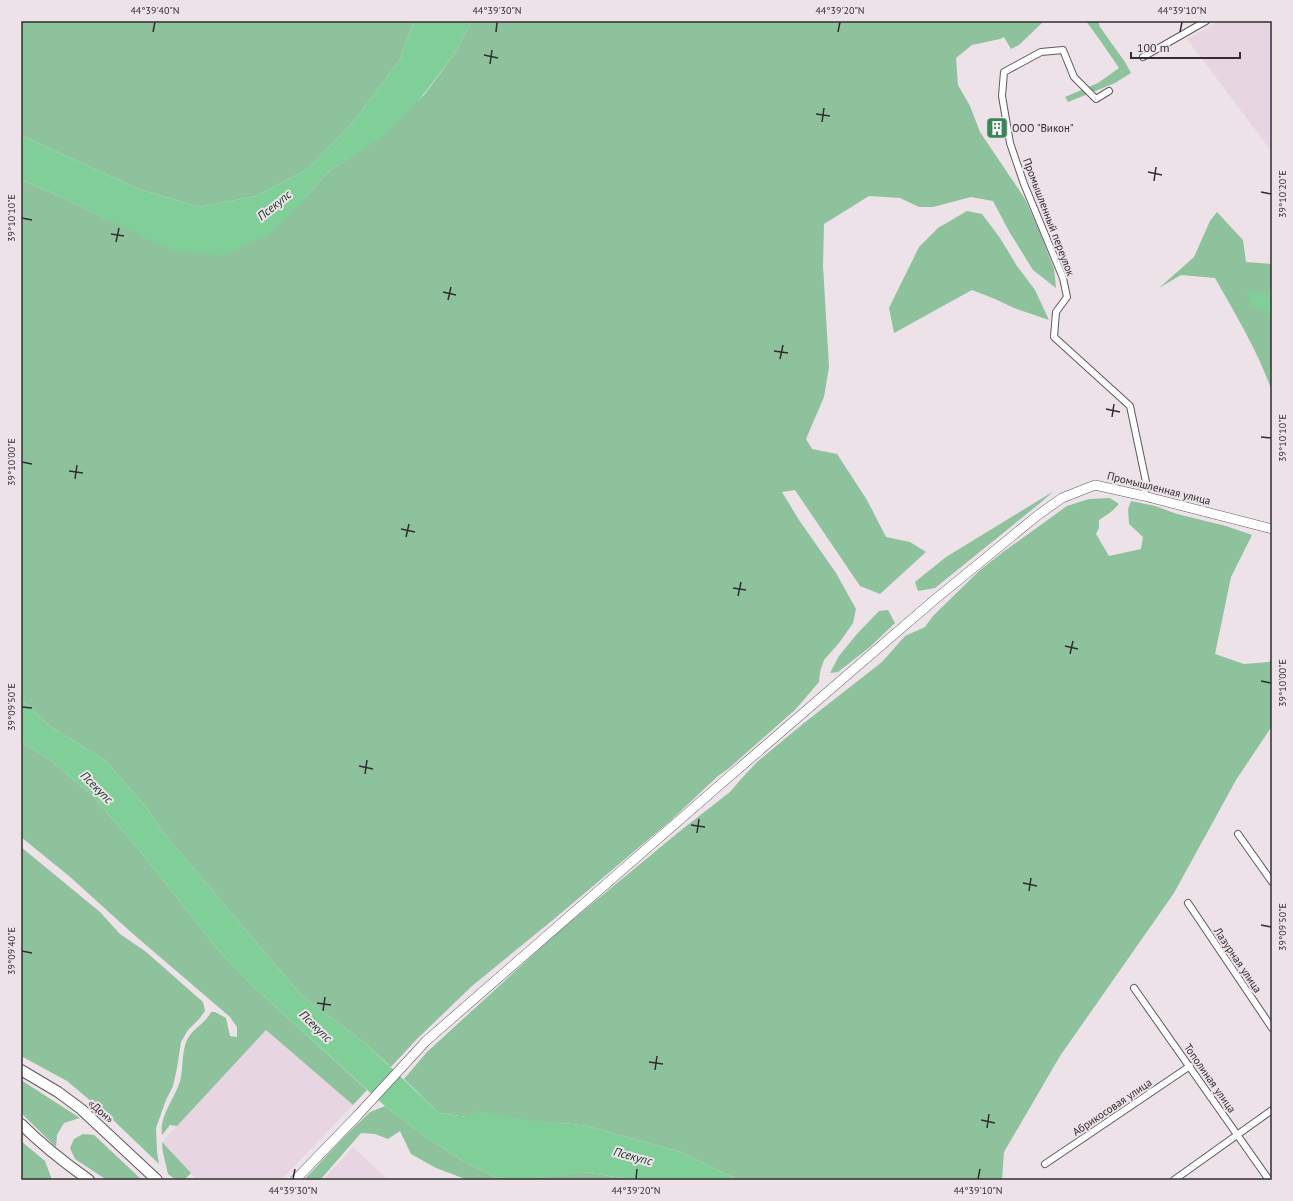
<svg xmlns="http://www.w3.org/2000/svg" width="1293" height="1201" font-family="'PT Sans',sans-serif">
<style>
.built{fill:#e7d6e1}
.green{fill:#8dc29d}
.water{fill:#80cf99}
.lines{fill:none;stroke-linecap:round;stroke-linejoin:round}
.minor-casing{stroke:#61585e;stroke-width:8}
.secondary-casing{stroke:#61585e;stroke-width:10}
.trunk-casing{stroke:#61585e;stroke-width:12}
.minor{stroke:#fff;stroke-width:6}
.secondary{stroke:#fff;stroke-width:9}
.trunk{stroke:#fff;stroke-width:10}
.ticks{fill:none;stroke:#312d30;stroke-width:1.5}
.labels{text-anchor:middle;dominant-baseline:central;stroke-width:4;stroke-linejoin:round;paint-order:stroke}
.poi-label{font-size:11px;fill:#312d30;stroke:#ece2e8;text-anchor:start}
.street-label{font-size:11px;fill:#312d30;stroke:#ece2e8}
.water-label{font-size:12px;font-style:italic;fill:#0f321c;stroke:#ece2e8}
.neatline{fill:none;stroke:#312d30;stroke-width:1.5}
.ticks-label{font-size:10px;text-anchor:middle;fill:#312d30}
</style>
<rect width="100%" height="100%" fill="#ece2e8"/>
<path class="built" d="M 1219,21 L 1272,21 L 1272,152 L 1187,39 Z
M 266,1030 L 353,1105 L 281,1180 L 197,1180 L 162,1142 Z
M 353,1147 L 388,1180 L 323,1180 Z"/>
<path class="green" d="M 21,21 L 414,21 L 399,61 L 354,121 L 308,169 L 256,196 L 199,207 L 136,188 L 21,135 Z
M 472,21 L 1044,21 L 1019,45 L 1011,49 L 1004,37 L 1000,39 L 972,45 L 956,58 L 958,85 L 970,106 L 980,132 L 1025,199 L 1038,228 L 1054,269 L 1056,288 L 1033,270 L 1010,233 L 993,201 L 971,197 L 933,207 L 919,207 L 900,198 L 869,196 L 824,224 L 823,266 L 829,367 L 824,397 L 806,439 L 812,449 L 837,454 L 867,500 L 886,537 L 910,542 L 926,552 L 880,594 L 860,586 L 795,490 L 782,492 L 799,520 L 836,573 L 856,609 L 853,623 L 839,643 L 824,660 L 820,672 L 819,682 L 795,710 L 728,769 L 718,776 L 669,822 L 554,919 L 472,986 L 416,1040 L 391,1067 L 365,1043 L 302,996 L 166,836 L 146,807 L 105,760 L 48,725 L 21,699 L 21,180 L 57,195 L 109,220 L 305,198 L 328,172 L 349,158 L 424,95 L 453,56 Z
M 1086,21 L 1098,21 L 1100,27 L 1125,62 L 1131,73 L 1115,83 L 1068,102 L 1065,97 L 1098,83 L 1119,68 L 1102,43 Z
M 967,211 L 982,214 L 1000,238 L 1017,266 L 1035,290 L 1049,320 L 1014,308 L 995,299 L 972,290 L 894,333 L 889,308 L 919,247 L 938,228 Z
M 1217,212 L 1243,240 L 1246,262 L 1272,264 L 1272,391 C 1258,352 1236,315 1215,278 L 1181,275 L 1159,288 L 1194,257 L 1210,221 Z
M 1054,491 L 1039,504 L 935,588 L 918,591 L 915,582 L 946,557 Z
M 1110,498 L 1119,504 L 1111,512 L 1099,520 L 1099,528 L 1096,534 L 1109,556 L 1141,549 L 1143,537 L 1129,524 L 1128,509 L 1131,501 L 1155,506 L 1177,514 L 1226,526 L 1252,535 L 1231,577 L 1215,654 L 1244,664 L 1269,662 L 1272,657 L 1272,726 L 1236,780 L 1174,893 L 1060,1056 L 1004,1152 L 1002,1180 L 738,1180 L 681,1152 L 587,1126 L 572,1124 L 467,1117 L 439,1113 L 404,1079 L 427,1052 L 559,931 L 680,831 L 730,792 L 742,778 L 758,761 L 804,723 L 882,662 L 905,636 L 925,627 L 933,616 L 979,571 L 1003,552 L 1067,506 L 1089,499 Z
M 888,610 L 895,623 L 870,647 L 838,672 L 830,673 L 839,656 L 856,635 L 879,611 Z
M 21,742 L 49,759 L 92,795 L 140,851 L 220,952 L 253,986 L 367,1090 L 353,1105 L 266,1030 L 177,1126 L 170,1125 L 162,1135 C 159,1114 177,1097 181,1077 C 183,1065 182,1051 187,1040 C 192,1029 205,1024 211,1012 L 215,1012 L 226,1018 L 230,1036 L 237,1037 L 237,1027 L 230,1017 L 132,933 L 69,876 L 21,837 Z
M 21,847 L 100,912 L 120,934 L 145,951 L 203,1002 L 205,1011 L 200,1018 L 188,1030 L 181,1042 L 177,1068 L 173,1086 L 166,1100 L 156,1128 L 157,1152 L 159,1164 L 111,1118 L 67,1081 L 21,1056 Z
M 21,1080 L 80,1118 L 64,1123 L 57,1135 L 56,1147 L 21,1113 Z
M 385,1106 L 423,1135 L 466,1163 L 502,1180 L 468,1180 L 436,1168 L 411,1154 L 400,1131 L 388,1139 L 375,1134 L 361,1133 L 320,1180 L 304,1180 L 345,1136 L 370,1112 Z
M 83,1134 L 94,1135 L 142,1180 L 107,1180 L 75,1159 L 70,1148 L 74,1139 Z
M 21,1141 L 45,1161 L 52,1180 L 21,1180 Z
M 162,1142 L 191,1173 L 184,1180 L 176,1180 L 168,1174 C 166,1163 162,1153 162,1142 Z
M 583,1172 L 635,1180 L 521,1180 Z"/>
<path class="water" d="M 414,21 L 472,21 L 453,56 L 423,95 L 386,134 L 328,172 L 305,198 L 270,234 L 221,256 L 168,249 L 57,195 L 21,180 L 21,135 L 136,188 L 199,207 L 256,196 L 308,169 L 354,121 L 399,61 Z
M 1247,292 L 1272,294 L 1272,314 L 1251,305 Z
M 21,699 L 48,725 L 105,760 L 146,807 L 166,836 L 302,996 L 365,1043 L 439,1113 L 467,1117 L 477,1111 L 534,1121 L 572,1124 L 587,1126 L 681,1152 L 738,1180 L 635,1180 L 583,1172 L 535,1179 L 502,1180 L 466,1163 L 423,1135 L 385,1106 L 253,986 L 220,952 L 140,851 L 92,795 L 49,759 L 21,742 Z"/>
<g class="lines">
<g class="minor-casing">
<path id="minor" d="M 1143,57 L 1206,21
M 1109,91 L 1096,99 L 1074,77 L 1063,50 L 1041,52 L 1004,72 L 1002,96 L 1010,143 L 1024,184 L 1063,278 L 1067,297 L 1056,312 L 1054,337 L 1130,406 L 1146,482 L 1144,496
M 1238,834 L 1272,882
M 1188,903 L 1272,1028
M 1134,988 L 1269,1180
M 1045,1164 L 1190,1066
M 1174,1180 L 1272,1110"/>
</g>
<g class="secondary-casing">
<path id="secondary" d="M 295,1180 L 357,1116 L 426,1041 L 730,776 L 933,601 L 1038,515 L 1062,498 L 1095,485 L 1144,496 L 1272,529"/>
</g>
<g class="trunk-casing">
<path id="trunk" d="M 21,1070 L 58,1092 L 81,1109 L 157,1180
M 21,1124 C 42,1145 65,1163 89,1180"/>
</g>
<use href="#minor" class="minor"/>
<use href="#secondary" class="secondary"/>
<use href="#trunk" class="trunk"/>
</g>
<path class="ticks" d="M 153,32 L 155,22M 496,32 L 497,22M 838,32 L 840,22M 1180,32 L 1182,22M 484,55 L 498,58M 490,64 L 492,50M 816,114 L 830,116M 822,122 L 824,108M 1148,172 L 1162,175M 1154,181 L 1156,167M 1261,192 L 1271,194M 22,218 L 32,220M 111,234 L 124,236M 116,242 L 119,228M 443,292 L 456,295M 448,300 L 451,287M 774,351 L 788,353M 780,359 L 783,345M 1106,409 L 1120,412M 1112,417 L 1114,404M 1261,437 L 1271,438M 22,462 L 32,464M 69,471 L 83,473M 75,479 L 77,465M 401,529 L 415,532M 406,537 L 409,524M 733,588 L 746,590M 738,596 L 741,582M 1065,646 L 1078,649M 1070,654 L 1073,641M 1261,681 L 1271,683M 22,707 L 32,708M 359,766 L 373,769M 365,774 L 367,760M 691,825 L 705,827M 697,833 L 699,819M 1023,883 L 1037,886M 1029,891 L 1031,878M 1261,925 L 1271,927M 22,951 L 32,953M 317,1003 L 331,1005M 323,1011 L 325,997M 649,1062 L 663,1064M 655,1070 L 657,1056M 981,1120 L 995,1123M 987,1128 L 989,1114M 293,1179 L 295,1169M 636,1179 L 637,1169M 978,1179 L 980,1169"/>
<defs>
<g id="building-square" transform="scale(1.15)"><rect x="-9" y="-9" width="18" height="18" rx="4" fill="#398756" stroke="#ece2e8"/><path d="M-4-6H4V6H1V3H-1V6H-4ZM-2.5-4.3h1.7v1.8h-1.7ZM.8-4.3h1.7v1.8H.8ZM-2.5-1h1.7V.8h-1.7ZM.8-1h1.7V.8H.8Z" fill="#fff"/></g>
</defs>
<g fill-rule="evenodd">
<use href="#building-square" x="997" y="128"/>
</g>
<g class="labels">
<g class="poi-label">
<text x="1012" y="128">ООО "Викон"</text>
</g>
<g class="street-label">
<text transform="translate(1049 217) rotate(69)">Промышленный переулок</text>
<text transform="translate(1159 488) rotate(14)">Промышленная улица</text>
<text transform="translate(1238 960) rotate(56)">Лазурная улица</text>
<text transform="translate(1210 1078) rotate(55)">Тополиная улица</text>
<text transform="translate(1112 1107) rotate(-34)">Абрикосовая улица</text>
<text transform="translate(101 1111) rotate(41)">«Дон»</text>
</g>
<g class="water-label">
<text transform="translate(274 205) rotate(-39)">Псекупс</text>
<text transform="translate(97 787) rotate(45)">Псекупс</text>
<text transform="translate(316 1026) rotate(44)">Псекупс</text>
<text transform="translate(633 1156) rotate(15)">Псекупс</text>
</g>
</g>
<rect width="1293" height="1201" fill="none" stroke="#ece2e8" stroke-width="44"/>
<path d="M1131 52v6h109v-6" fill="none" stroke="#312d30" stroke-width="2"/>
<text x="1137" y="52" font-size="12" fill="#312d30" stroke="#ece2e8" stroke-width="3" paint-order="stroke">100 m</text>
<rect x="22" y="22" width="1249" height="1157" class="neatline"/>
<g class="ticks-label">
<text x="155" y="14">44°39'40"N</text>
<text x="497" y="14">44°39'30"N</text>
<text x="840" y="14">44°39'20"N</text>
<text x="1182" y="14">44°39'10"N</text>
<text transform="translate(1282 194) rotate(-90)" y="4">39°10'20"E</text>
<text transform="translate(11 218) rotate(-90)" y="4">39°10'10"E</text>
<text transform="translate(1282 438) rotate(-90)" y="4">39°10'10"E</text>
<text transform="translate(11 462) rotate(-90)" y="4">39°10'00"E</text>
<text transform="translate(1282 683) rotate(-90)" y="4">39°10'00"E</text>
<text transform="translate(11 707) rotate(-90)" y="4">39°09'50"E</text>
<text transform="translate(1282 927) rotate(-90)" y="4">39°09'50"E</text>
<text transform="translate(11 951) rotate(-90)" y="4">39°09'40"E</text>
<text x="293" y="1194">44°39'30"N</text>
<text x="636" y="1194">44°39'20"N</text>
<text x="978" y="1194">44°39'10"N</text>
</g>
</svg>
